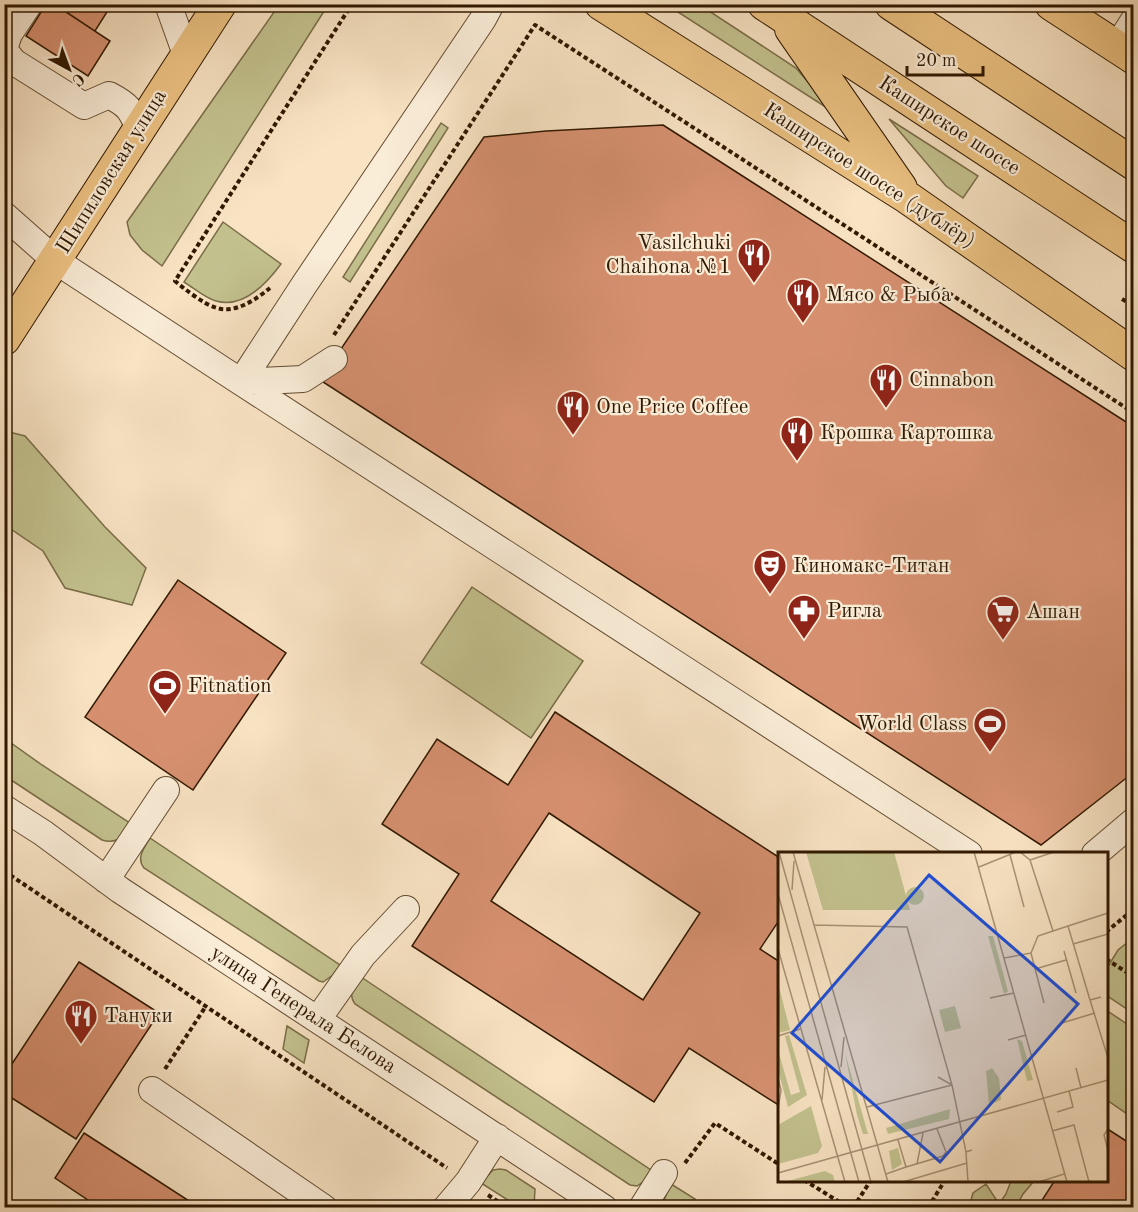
<svg xmlns="http://www.w3.org/2000/svg" width="1138" height="1212" font-family="'Old Standard TT',serif">
<style>
.green{fill:#c3c28f;stroke:#7a6d48;stroke-width:1.5}
.building{fill:#d69070;stroke:#301800;stroke-width:1.5;fill-rule:evenodd}
.lines{fill:none;stroke-linecap:round;stroke-linejoin:round}
.minor-casing{stroke:#624b31;stroke-width:28}
.major-casing{stroke:#301800;stroke-width:34}
.path{stroke:#301800;stroke-width:4;stroke-dasharray:4.5 3;stroke-linecap:butt}
.minor{stroke:#faedd8;stroke-width:26}
.major{stroke:#ecc282;stroke-width:32}
.labels{text-anchor:middle;dominant-baseline:central;stroke-width:4.5;stroke-linejoin:round;paint-order:stroke}
.street-label{font-size:21px;fill:#301800;stroke:#faedd8}
.poi-label{font-size:21px;fill:#301800;stroke:#faedd8;text-anchor:start}
.inset-road{fill:none;stroke:#a89275;stroke-width:1.5}
.view{fill:#1d4ed8;fill-opacity:0.15;stroke:#1d4ed8;stroke-width:3}
.inset-edge{fill:none;stroke:#301800;stroke-width:3}
</style>
<rect width="100%" height="100%" fill="#f8e3c3"/>
<filter id="stains"><feTurbulence type="fractalNoise" baseFrequency=".00333" numOctaves="4"/><feColorMatrix values="0 0 0 0 .2 0 0 0 0 .09 0 0 0 0 .02 0 0 0 .5 -.17"/></filter>
<radialGradient id="worn" r=".72"><stop offset=".6" stop-color="#630" stop-opacity="0"/><stop offset="1" stop-color="#630" stop-opacity=".3"/></radialGradient>
<path class="green" d="M 279,5 L 328,5 L 162,266 L 142,250 L 130,235 L 127,222 Z
M 667,5 L 700,5 L 796,68 L 835,113 Z
M 889,119 L 978,176 L 963,198 L 946,186 Z
M 441,123 L 448,128 L 350,282 L 343,277 Z
M 223,222 L 281,264 C 267,283 243,309 216,301 C 205,298 194,288 184,282 Z
M 5,431 L 25,436 L 105,527 L 146,568 L 132,605 L 65,588 L 43,551 L 5,525 Z
M 472,587 L 583,661 L 531,738 L 421,663 Z
M 4,738 L 42,765 L 133,825 C 123,835 118,845 102,840 L 5,776 Z
M 150,838 L 340,965 L 333,975 L 323,982 L 319,981 L 144,868 C 136,858 144,848 150,838 Z
M 1133,938 L 1133,1013 L 1106,995 L 1107,968 L 1118,950 Z
M 361,977 L 651,1170 L 643,1182 L 637,1186 L 630,1185 L 355,1004 C 347,994 355,986 361,977 Z
M 1106,1010 L 1133,1028 L 1133,1118 L 1107,1100 Z
M 287,1026 L 309,1040 L 304,1063 L 283,1049 Z
M 500,1169 L 506,1170 L 535,1189 L 534,1207 L 519,1207 L 481,1183 L 493,1170 Z
M 1011,1181 L 1034,1181 L 1023,1194 L 1016,1207 L 969,1207 L 973,1193 L 986,1184 L 999,1204 L 1006,1194 Z
M 671,1184 L 695,1199 L 689,1208 L 665,1207 L 664,1200 Z"/>
<path class="building" d="M 46,4 L 54,4 L 110,41 L 88,76 L 26,36 Z
M 61,4 L 112,4 L 95,31 L 59,7 Z
M 663,125 L 1134,427 L 1134,772 L 1041,845 L 320,380 L 484,137 L 546,131 Z
M 178,580 L 286,653 L 193,790 L 85,717 Z
M 555,712 L 780,858 L 780,919 L 760,949 L 780,962 L 780,1106 L 689,1048 L 654,1102 L 412,946 L 459,874 L 382,824 L 437,739 L 508,785 ZM 549,813 L 700,913 L 643,1000 L 491,901 Z
M 79,962 L 159,1013 L 76,1139 L 4,1093 L 4,1076 Z
M 1106,1128 L 1134,1146 L 1134,1208 L 1037,1208 L 1055,1180 L 1106,1180 Z
M 84,1133 L 132,1164 L 200,1208 L 100,1208 L 55,1178 Z"/>
<g class="lines">
<g class="minor-casing">
<path id="minor" d="M 168,4 L 187,57
M 491,4 L 483,19 L 304,285 L 241,382 L 969,854
M 1117,47 L 1134,20
M 4,49 L 9,34 L 29,4
M 4,50 L 14,62 L 84,106 L 109,95 C 128,105 131,109 139,129
M 4,215 L 56,261 L 241,382 L 303,379 L 334,359
M 4,808 L 43,833 L 120,890 L 604,1208
M 1095,854 L 1134,821
M 106,880 L 166,790
M 318,1019 L 363,955 L 406,909
M 152,1090 L 324,1208
M 446,1208 L 468,1182 L 497,1137
M 642,1208 L 664,1173"/>
</g>
<g class="major-casing">
<path id="major" d="M 601,4 L 908,198 L 1134,355
M 764,4 L 1134,247
M 891,4 L 1134,164
M 1051,4 L 1134,58
M 791,29 L 901,188
M 4,339 L 220,4"/>
</g>
<path class="path" d="M 270,288 C 255,300 234,315 214,307 C 204,304 183,288 175,281 L 352,4
M 1122,299 L 1134,306
M 334,335 L 535,25 L 1134,413
M 4,871 L 447,1168
M 1106,932 L 1134,909
M 1106,959 L 1134,977
M 165,1069 L 206,1006
M 685,1163 L 715,1123 L 780,1165
M 804,1180 L 849,1208
M 488,1195 L 508,1208
M 702,1208 L 706,1201
M 853,1208 L 871,1180
M 928,1208 L 945,1180"/>
<use href="#minor" class="minor"/>
<use href="#major" class="major"/>
</g>
<defs>
<g id="restaurant-pin" transform="scale(1.725)"><path d="M0 17L-7.5 6A9.5 9.5 0 1 1 7.5 6Z" fill="#8f2418" stroke="#faedd8"/><path d="M-5-6h1v4h1v-4h1v4h1v-4h1v5L-1.5 .5V6h-2V.5L-5-1ZM5-6V6H3V1.5H1.5Q1.5-4 5-6Z" fill="#fff"/></g>
<g id="theatre-pin" transform="scale(1.725)"><path d="M0 17L-7.5 6A9.5 9.5 0 1 1 7.5 6Z" fill="#8f2418" stroke="#faedd8"/><path d="M-5-5.5Q0-4 5-5.5V0Q5 5 0 6Q-5 5-5 0ZM-3.3-2.5H-1v1.5H-3.3ZM1-2.5H3.3v1.5H1ZM-2.8 1Q0 5.5 2.8 1Z" fill="#fff"/></g>
<g id="pharmacy-pin" transform="scale(1.725)"><path d="M0 17L-7.5 6A9.5 9.5 0 1 1 7.5 6Z" fill="#8f2418" stroke="#faedd8"/><path d="M-2-6h4v4h4v4h-4v4h-4v-4h-4v-4h4Z" fill="#fff"/></g>
<g id="supermarket-pin" transform="scale(1.725)"><path d="M0 17L-7.5 6A9.5 9.5 0 1 1 7.5 6Z" fill="#8f2418" stroke="#faedd8"/><path d="M-6-5.5h2.5l.6 2H6L4.5 2H-2.5L-4.4-4H-6ZM-1.5 3.2a1.3 1.3 0 1 0 .1 0ZM3 3.2a1.3 1.3 0 1 0 .1 0Z" fill="#fff"/></g>
<g id="stadium-pin" transform="scale(1.725)"><path d="M0 17L-7.5 6A9.5 9.5 0 1 1 7.5 6Z" fill="#8f2418" stroke="#faedd8"/><path d="M0-5a6.5 5 0 1 0 0 10a6.5 5 0 1 0 0-10ZM-3.5-1.8h7v3.6h-7Z" fill="#fff"/></g>
</defs>
<g fill-rule="evenodd">
<use href="#restaurant-pin" x="754" y="255"/>
<use href="#restaurant-pin" x="803" y="295"/>
<use href="#restaurant-pin" x="886" y="380"/>
<use href="#restaurant-pin" x="573" y="407"/>
<use href="#restaurant-pin" x="797" y="433"/>
<use href="#theatre-pin" x="770" y="566"/>
<use href="#pharmacy-pin" x="804" y="611"/>
<use href="#supermarket-pin" x="1003" y="612"/>
<use href="#stadium-pin" x="165" y="686"/>
<use href="#stadium-pin" x="990" y="724"/>
<use href="#restaurant-pin" x="81" y="1016"/>
</g>
<g class="labels">
<g class="street-label">
<text transform="translate(949 126) rotate(33)">Каширское шоссе</text>
<text transform="translate(112 172) rotate(-58)">Шипиловская улица</text>
<text transform="translate(869 176) rotate(33)">Каширское шоссе (дублёр)</text>
<text transform="translate(303 1010) rotate(33)">улица Генерала Белова</text>
</g>
<g class="poi-label">
<text x="731" y="243" text-anchor="end">Vasilchuki<tspan x="731" dy="24">Chaihona №1</tspan></text>
<text x="826" y="295">Мясо &amp; Рыба</text>
<text x="909" y="380">Cinnabon</text>
<text x="596" y="407">One Price Coffee</text>
<text x="820" y="433">Крошка Картошка</text>
<text x="793" y="566">Киномакс-Титан</text>
<text x="827" y="611">Ригла</text>
<text x="1026" y="612">Ашан</text>
<text x="188" y="686">Fitnation</text>
<text x="967" y="724" text-anchor="end">World Class</text>
<text x="104" y="1016">Тануки</text>
</g>
</g>
<g transform="translate(778 852)">
<rect width="330" height="330" fill="#f8e3c3"/>
<path d="M 28,0 L 116,0 L 132,58 L 45,58 ZM128 44a9 9 0 1 1 18 0a9 9 0 1 1-18 0ZM 210,84 L 215,84 L 230,139 L 226,142 ZM 0,131 L 12,178 L 0,181 ZM 177,154 L 183,176 L 167,180 L 161,158 ZM 11,183 L 29,243 L 10,255 L 0,218 L 0,198 L 13,243 L 22,240 L 7,184 ZM 239,187 L 244,189 L 255,228 L 249,229 ZM 67,201 L 90,282 L 85,282 L 79,263 ZM 214,216 L 221,226 L 223,248 L 211,253 L 208,219 ZM 33,254 L 44,294 L 40,301 L 0,312 L 0,273 ZM 172,257 L 171,267 L 110,282 L 108,276 ZM 120,296 L 124,312 L 114,318 L 111,299 ZM 47,319 L 55,323 L 57,330 L 6,330 Z" fill="#c3c28f"/>
<path class="inset-road" d="M 1,0 L 93,330M 15,0 L 110,330M 196,0 L 289,330M 242,0 L 252,8 L 275,79 L 290,74M 232,3 L 246,55M 252,8 L 276,0M 201,15 L 238,0M 14,38 L 16,9M 0,42 L 81,330M 36,73 L 129,75 L 174,233 L 89,255M 295,92 L 330,82M 0,97 L 67,330M 286,99 L 298,141M 253,101 L 260,84 L 275,79M 226,106 L 253,101 L 266,151M 257,117 L 288,108M 323,145 L 312,148 L 330,206M 212,146 L 236,141M 312,148 L 290,74 L 330,61M 284,171 L 317,161M 0,184 L 22,177M 230,188 L 248,183M 63,215 L 66,185M 298,216 L 303,236M 160,225 L 174,233 L 188,300 L 194,298M 0,226 L 3,238 L 0,257M 44,248 L 47,215M 279,260 L 295,255 L 291,239M 330,277 L 326,283 L 330,299M 274,279 L 296,273 L 311,330M 120,288 L 128,315 L 165,304 L 168,300 L 159,277M 188,300 L 190,330M 139,312 L 145,281M 0,321 L 330,228M 108,322 L 128,315M 125,330 L 189,311M 261,330 L 286,322"/>
<path class="view" d="M 151,23 L 300,152 L 162,310 L 14,181 Z"/>
<rect width="330" height="330" class="inset-edge"/>
</g>
<rect width="1138" height="1212" fill="none" stroke="#f8e3c3" stroke-width="24"/>
<rect x="6" y="6" width="1126" height="1200" fill="none" stroke="#301800" stroke-width="3"/>
<rect x="12" y="12" width="1114" height="1188" fill="none" stroke="#301800" stroke-width="1.5"/>
<g transform="translate(69 69) rotate(139)" stroke="#faedd8" stroke-width="4.5" paint-order="stroke">
<path d="M0-4.5L10 22L0 15L-10 22Z" fill="#301800"/>
<text y="-9" font-size="16" font-weight="bold" text-anchor="middle" fill="#301800">С</text>
</g>
<path d="M907 66v9h76v-9" fill="none" stroke="#301800" stroke-width="3"/>
<text x="916" y="66" font-size="18" fill="#301800" stroke="#faedd8" stroke-width="4.5" paint-order="stroke">20 m</text>
<rect width="100%" height="100%" filter="url(#stains)"/>
<rect width="100%" height="100%" fill="url(#worn)"/>
</svg>
